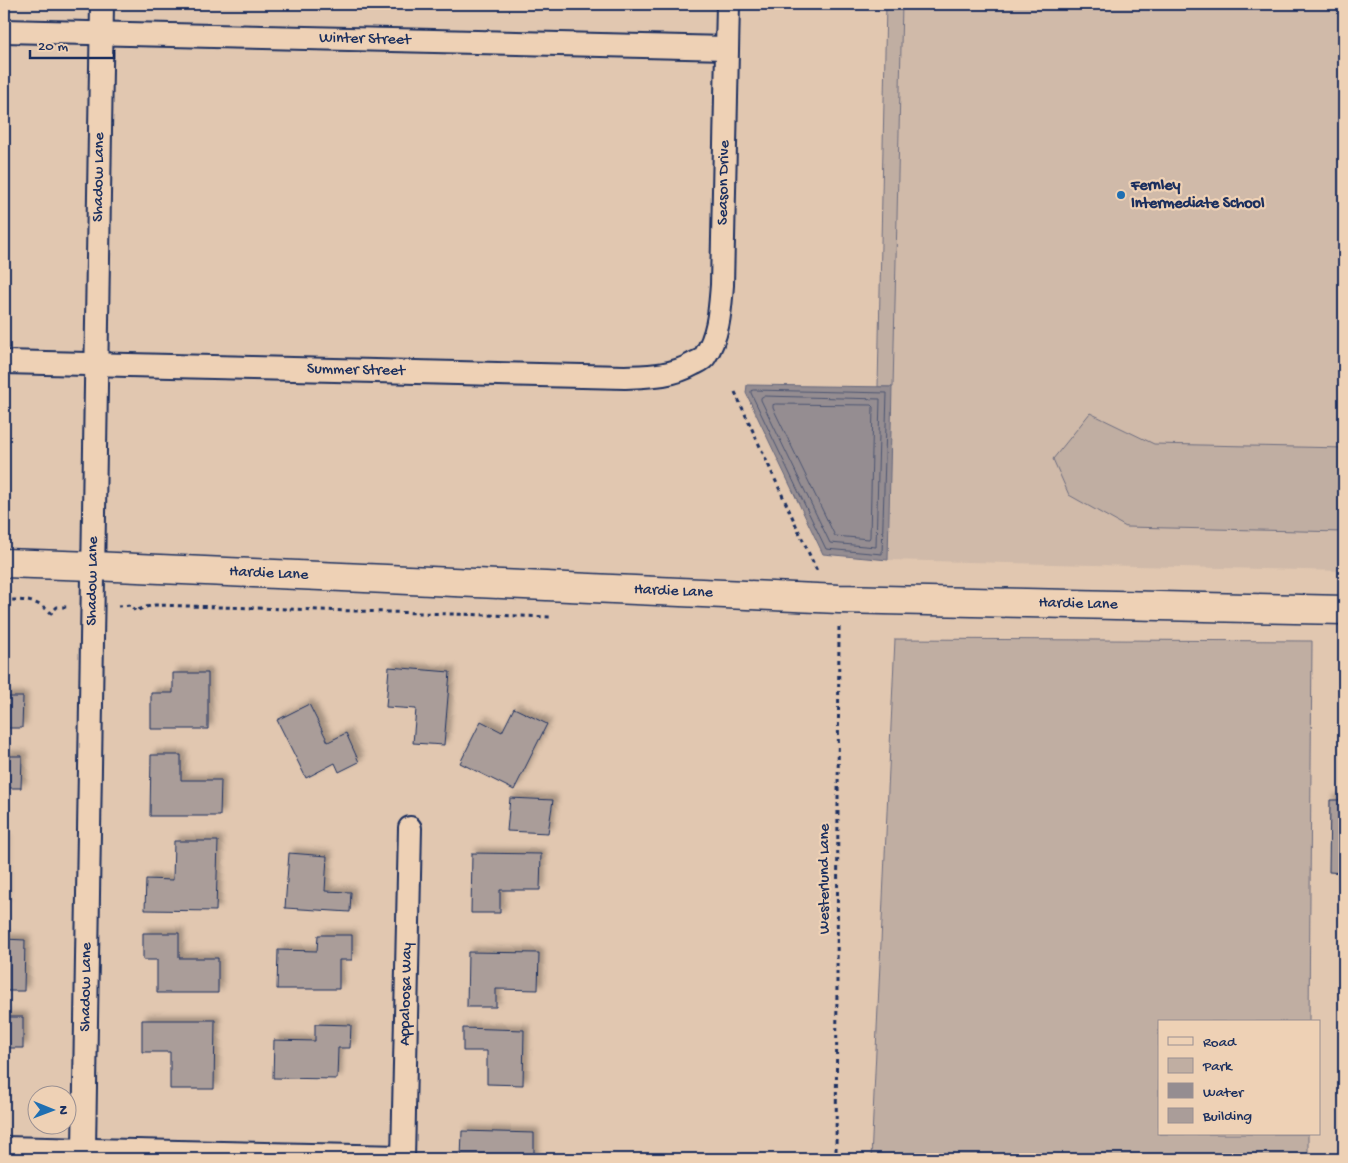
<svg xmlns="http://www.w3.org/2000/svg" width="1348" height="1163" font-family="'Gochi Hand',sans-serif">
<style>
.built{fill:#d0baa9}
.green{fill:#c0aea2;stroke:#6e6e80}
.water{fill:#958d91;stroke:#64677d}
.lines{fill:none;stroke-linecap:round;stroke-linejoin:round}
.shore{stroke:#4c5572;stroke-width:1}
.building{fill:#aa9d99;stroke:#1b2f5e;filter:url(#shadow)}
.minor-casing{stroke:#1b2f5e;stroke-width:26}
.tertiary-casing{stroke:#1b2f5e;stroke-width:31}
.path{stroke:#1b2f5e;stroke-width:3;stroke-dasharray:4 4;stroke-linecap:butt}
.minor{stroke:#eed1b5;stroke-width:22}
.tertiary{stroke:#eed1b5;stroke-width:28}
.poi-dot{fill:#1f6fb2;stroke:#eed1b5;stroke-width:2}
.labels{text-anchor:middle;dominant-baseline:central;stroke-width:4.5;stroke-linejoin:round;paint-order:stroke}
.street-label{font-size:16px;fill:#1b2f5e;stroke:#eed1b5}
.poi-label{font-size:16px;font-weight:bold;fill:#1b2f5e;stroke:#eed1b5;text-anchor:start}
</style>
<defs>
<filter id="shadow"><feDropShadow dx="4.5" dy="-4.5" stdDeviation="2.5" flood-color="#0004"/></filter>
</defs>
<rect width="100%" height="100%" fill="#e1c7b0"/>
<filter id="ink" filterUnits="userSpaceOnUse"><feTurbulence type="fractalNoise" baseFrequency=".02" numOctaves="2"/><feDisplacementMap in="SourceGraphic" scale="10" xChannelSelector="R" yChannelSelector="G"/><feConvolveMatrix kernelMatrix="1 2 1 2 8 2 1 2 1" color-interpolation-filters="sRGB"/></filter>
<g filter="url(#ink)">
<path class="built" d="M 902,4 L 1344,4 L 1344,571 L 888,560 Z"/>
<path class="green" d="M 886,4 L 902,4 L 893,387 L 878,387 Z
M 1090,413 L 1154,444 L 1344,448 L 1344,532 L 1126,527 L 1069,495 L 1053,459 Z
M 895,639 L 1312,641 L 1309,1022 L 1159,1022 L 1159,1134 L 1308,1134 L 1308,1159 L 871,1159 Z"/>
<path class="water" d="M 747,385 L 892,387 L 888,560 L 823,554 L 746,393 Z"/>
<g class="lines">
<path class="shore" d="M 754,390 L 887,393 L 882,554 L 826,549 L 751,393 L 751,391 Z
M 764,396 L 880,399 L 876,547 L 830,543 L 761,400 L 761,398 Z
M 776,404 L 871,405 L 873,407 L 870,537 L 869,539 L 835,536 L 773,408 L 773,405 Z"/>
</g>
<path class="building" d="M 389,667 L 450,672 L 444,745 L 413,743 L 416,709 L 386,707 Z
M 173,673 L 208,673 L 208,729 L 151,729 L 151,693 L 173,693 Z
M 4,697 L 23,697 L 22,728 L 4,728 Z
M 309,704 L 328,742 L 346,733 L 359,762 L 339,772 L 335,763 L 306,778 L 277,720 Z
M 514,708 L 547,724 L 514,790 L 460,763 L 481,721 L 502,732 Z
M 151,755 L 181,755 L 181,780 L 221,780 L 220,816 L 150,816 Z
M 4,756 L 22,756 L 21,788 L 4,788 Z
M 510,798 L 553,800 L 548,833 L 507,831 Z
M 1330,800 L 1344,800 L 1344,873 L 1329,872 Z
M 4,839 L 5,839 L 4,904 Z
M 174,841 L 218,841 L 216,911 L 145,910 L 146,879 L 173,880 Z
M 289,853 L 327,856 L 325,891 L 351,892 L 350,912 L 285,908 Z
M 472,853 L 541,854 L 540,890 L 500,890 L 500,913 L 471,913 Z
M 143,933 L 179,933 L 179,958 L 218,958 L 218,993 L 157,993 L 157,960 L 143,960 Z
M 318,935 L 352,935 L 352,960 L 339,960 L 339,989 L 277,989 L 278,950 L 317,951 Z
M 4,939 L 25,940 L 24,991 L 4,991 Z
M 468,952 L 539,953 L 538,990 L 496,989 L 496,1007 L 467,1007 Z
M 4,1017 L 23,1017 L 23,1048 L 4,1048 Z
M 142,1020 L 215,1020 L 214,1089 L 170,1089 L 170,1052 L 142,1052 Z
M 315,1024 L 351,1025 L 350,1048 L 338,1048 L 337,1079 L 273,1078 L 274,1040 L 315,1041 Z
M 463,1028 L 524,1030 L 523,1085 L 487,1084 L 487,1051 L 463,1051 Z
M 462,1131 L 534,1133 L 534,1159 L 461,1159 Z"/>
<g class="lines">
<g class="minor-casing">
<g id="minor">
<path id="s1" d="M 4,31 L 727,48"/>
<path id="s2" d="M 4,362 L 625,377 C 649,376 672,376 693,364 C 697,362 703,360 705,356 C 719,335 720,309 722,285 L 728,4"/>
<path d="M 4,1148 L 402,1157"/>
<path id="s3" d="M 83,1159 L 84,1149 L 102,4"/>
<path id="s4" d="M 403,1159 L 410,828"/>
</g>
</g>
<g class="tertiary-casing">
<g id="tertiary">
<path id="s5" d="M 4,563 L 93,566 L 839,599 L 1344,610"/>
</g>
</g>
<path class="path" d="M 735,392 L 817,571
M 4,600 C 23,600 36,599 51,613 L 57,607 L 67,607
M 118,606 L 131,605 L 135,611 L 146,607 L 155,605 L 553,617
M 836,1159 L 839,627"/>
<use href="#minor" class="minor"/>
<use href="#tertiary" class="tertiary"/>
</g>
</g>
<circle class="poi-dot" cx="1121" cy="195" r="5"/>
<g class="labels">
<g class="street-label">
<text stroke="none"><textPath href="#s1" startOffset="361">Winter Street</textPath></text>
<text stroke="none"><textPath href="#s3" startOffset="982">Shadow Lane</textPath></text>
<text stroke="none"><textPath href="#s2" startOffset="882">Season Drive</textPath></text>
<text stroke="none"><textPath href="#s2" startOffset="352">Summer Street</textPath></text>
<text stroke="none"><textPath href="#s5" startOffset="265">Hardie Lane</textPath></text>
<text stroke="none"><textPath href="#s3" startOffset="578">Shadow Lane</textPath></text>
<text stroke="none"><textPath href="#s5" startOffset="670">Hardie Lane</textPath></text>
<text stroke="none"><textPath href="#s5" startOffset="1075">Hardie Lane</textPath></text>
<text transform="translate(825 879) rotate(-90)">Westerlund Lane</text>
<text stroke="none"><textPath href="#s3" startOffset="172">Shadow Lane</textPath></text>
<text stroke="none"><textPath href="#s4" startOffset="165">Appaloosa Way</textPath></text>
</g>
<g class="poi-label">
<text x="1131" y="186">Fernley<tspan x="1131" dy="18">Intermediate School</tspan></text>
</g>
</g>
<rect width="1348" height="1163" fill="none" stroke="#eed1b5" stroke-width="20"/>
<rect x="10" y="10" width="1328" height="1143" fill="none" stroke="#1b2f5e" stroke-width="2" filter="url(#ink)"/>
<rect x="1158" y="1020" width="162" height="115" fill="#eed1b5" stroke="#9a9092"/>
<rect x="1168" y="1037" width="25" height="8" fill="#eed1b5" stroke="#9a9092"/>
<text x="1203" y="1046" font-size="15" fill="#1b2f5e">Road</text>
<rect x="1168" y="1058" width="25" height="15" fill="#c0aea2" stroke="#9a9092"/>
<text x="1203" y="1070" font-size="15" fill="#1b2f5e">Park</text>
<rect x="1168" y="1083" width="25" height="15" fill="#958d91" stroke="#9a9092"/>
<text x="1203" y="1096" font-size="15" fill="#1b2f5e">Water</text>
<rect x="1168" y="1108" width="25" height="15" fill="#aa9d99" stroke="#9a9092"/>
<text x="1203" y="1120" font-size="15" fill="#1b2f5e">Building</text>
<g transform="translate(52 1110) rotate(91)"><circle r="24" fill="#eed1b5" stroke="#9a9092"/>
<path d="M0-4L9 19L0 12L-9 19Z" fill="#1f6fb2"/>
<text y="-8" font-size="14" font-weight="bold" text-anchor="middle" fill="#1b2f5e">N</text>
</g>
<path d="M30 50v8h84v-8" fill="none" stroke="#1b2f5e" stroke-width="2.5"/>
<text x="38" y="50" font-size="15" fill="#1b2f5e" stroke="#eed1b5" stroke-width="4" paint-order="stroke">20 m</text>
</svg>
